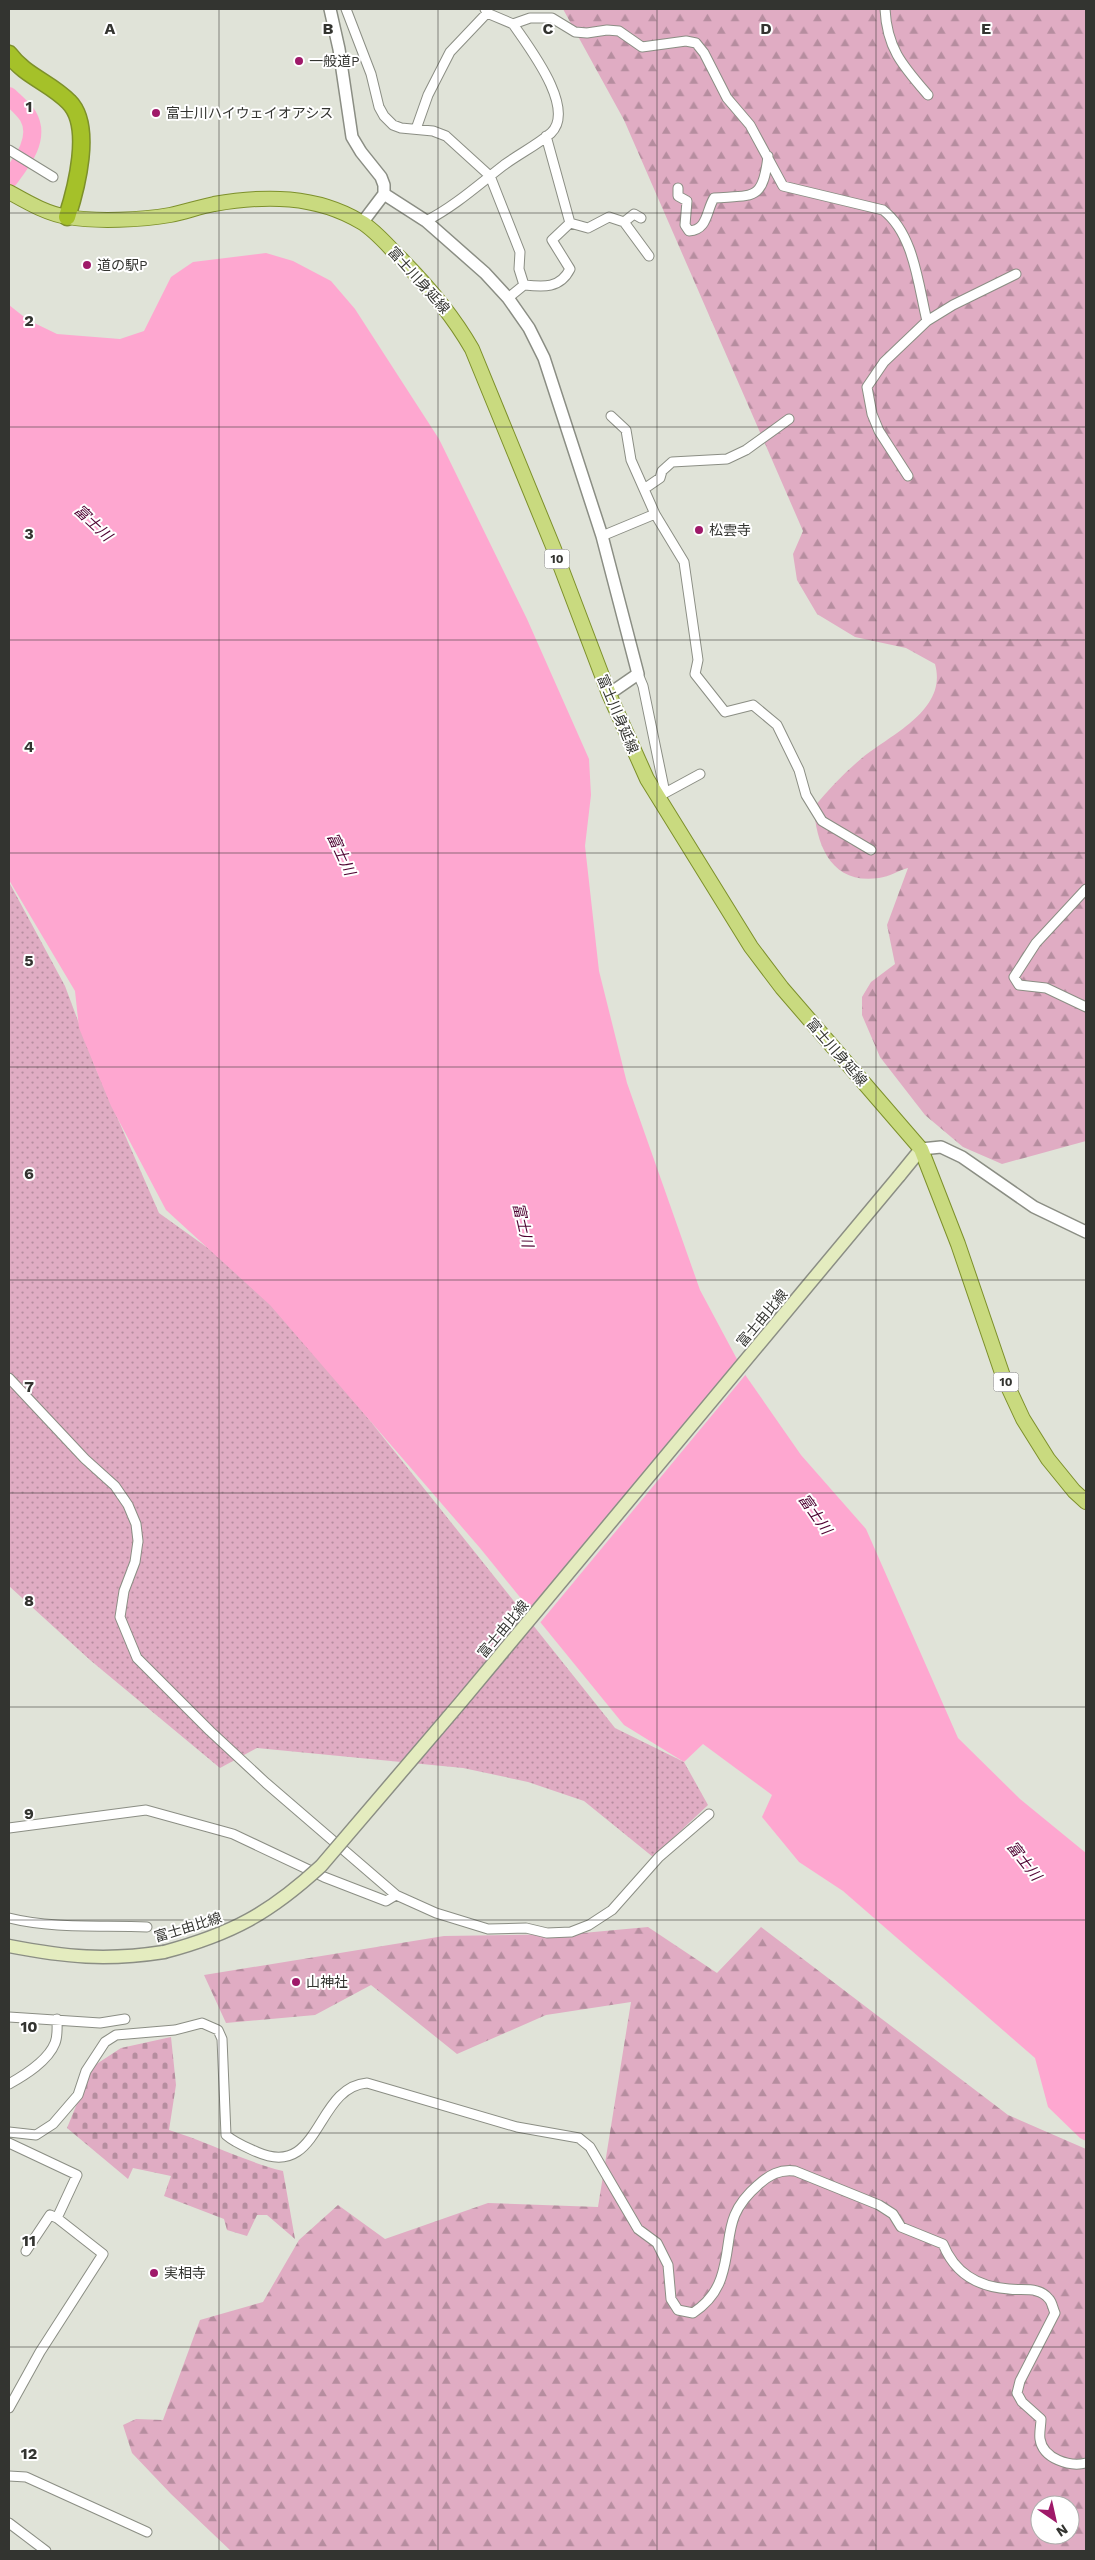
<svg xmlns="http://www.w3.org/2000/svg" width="1095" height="2560" font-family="'Work Sans','Noto Sans JP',sans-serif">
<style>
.grass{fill:url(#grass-dots)}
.forest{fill:url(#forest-firs);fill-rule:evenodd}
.cemetery{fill:url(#cemetery-stones)}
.water{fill:#fea7d0}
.pier{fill:#e0e3d8}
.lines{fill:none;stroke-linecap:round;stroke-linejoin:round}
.river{stroke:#fea7d0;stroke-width:18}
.minor-casing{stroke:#8b8e84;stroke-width:11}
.tertiary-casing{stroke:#8b8e84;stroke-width:14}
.secondary-casing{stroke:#8b8e84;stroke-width:15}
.primary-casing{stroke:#7d902b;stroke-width:16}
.motorway-casing{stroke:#7d902b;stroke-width:19}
.minor{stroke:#fff;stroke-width:9}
.tertiary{stroke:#fff;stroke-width:11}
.secondary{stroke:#e4ecbf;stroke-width:12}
.primary{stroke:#c9da7f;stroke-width:14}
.motorway{stroke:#a5c129;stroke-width:16}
.secondary-bridge-casing{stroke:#8b8e84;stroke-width:15;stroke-linecap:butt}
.secondary-bridge{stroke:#e4ecbf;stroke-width:12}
.grid{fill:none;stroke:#333430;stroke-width:1;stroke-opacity:0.55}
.poi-dot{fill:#9f1969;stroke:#fff;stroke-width:2}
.labels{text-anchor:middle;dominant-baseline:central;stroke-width:4;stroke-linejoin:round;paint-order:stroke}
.shield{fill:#fff;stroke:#70716e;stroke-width:1}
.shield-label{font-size:12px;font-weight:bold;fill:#333430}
.poi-label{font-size:14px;fill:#333430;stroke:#fff;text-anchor:start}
.street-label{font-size:14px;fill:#333430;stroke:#fff}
.water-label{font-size:15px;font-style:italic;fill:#4f0332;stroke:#fff}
.grid-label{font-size:16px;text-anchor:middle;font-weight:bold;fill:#333430;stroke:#fff;stroke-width:4;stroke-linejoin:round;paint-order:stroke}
</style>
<defs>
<pattern id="grass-dots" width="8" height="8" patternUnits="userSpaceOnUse" patternTransform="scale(1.25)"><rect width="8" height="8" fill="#e0acc3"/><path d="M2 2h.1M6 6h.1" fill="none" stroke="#b68d9f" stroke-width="1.8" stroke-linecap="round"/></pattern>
<pattern id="forest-firs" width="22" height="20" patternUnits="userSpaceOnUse" patternTransform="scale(1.25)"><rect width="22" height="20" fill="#e0acc3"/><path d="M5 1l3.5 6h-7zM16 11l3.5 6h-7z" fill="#b68d9f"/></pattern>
<pattern id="cemetery-stones" width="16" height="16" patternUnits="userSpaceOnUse" patternTransform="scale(1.25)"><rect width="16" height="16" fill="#e0acc3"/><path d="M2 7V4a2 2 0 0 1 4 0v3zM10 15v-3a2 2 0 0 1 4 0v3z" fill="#b68d9f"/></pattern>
</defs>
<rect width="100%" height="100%" fill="#e0e3d8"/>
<path class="grass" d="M 9,882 L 65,986 L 96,1069 L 159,1213 L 265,1289 L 615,1728 L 684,1762 L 708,1805 L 653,1857 L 584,1801 L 528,1782 L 463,1768 L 257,1748 L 220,1768 L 90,1660 L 9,1586 Z"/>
<path class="forest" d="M 563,9 L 1086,9 L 1086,1141 L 1002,1164 L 963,1147 L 925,1115 L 880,1057 L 862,1015 L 862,997 L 871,982 L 895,964 L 887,925 L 908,868 C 899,870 889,877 879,878 C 832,885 816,846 814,807 C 829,789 844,773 862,758 C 891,734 948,710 935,664 L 906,648 L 855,637 L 817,614 L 797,580 L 793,554 L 803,531 L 624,120 Z
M 648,1927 L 717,1973 L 761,1927 L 1008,2115 L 1086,2149 L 1086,2551 L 231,2551 L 171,2494 L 132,2453 L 123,2425 L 136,2419 L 163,2420 L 200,2320 L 263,2302 L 299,2240 L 338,2205 L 385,2239 L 488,2203 L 598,2207 L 631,2002 L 546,2015 L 457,2054 L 371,1985 L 315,2015 L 226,2023 L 204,1975 L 444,1936 L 572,1934 ZM 1040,2505 L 1070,2505 L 1070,2535 L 1040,2535 Z"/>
<path class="cemetery" d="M 171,2037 L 176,2085 L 169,2130 C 208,2142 243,2161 283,2171 L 295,2239 L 267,2215 L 257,2215 L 247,2236 L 227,2230 L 224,2219 L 164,2196 L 171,2176 L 133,2168 L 128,2179 L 67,2128 L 92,2067 L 121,2048 Z"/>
<path class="water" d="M 266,253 L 293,261 L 331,281 L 355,309 L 439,439 L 527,619 L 589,759 L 591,795 L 585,846 L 599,971 L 627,1083 L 700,1290 L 746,1376 L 801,1455 L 866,1529 L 958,1738 L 1020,1799 L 1086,1853 L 1086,2141 L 1080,2138 L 1048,2107 L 1035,2058 L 843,1891 L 799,1862 L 762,1817 L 772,1795 L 703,1744 L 684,1762 L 624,1725 L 480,1548 L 270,1305 L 166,1210 L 111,1106 L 79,1028 L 75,991 L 9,880 L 9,305 L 28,320 L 57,334 L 120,339 L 144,331 L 171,277 L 193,262 Z"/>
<path class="pier" d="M 739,1357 L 747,1373 L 539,1624 L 528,1610 Z"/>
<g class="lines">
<path class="river" d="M 9,96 C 15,102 23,108 28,116 C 41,138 22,162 9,179"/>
<g class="minor-casing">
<path id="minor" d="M 346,9 L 371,74 L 379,107 L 384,116 L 393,125 L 401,128 L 433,131 L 446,136 L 490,176 L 520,252 L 519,269 L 524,285
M 885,9 C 887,49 903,66 928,95
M 487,13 L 513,24 L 530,18 L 552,18 L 575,32 L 587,33 L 607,30 L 619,31 L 642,47 L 686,41 L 696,43 L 704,53 L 727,98 L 750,125 L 783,186 L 883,210 C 914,234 918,284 927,321
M 416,129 L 428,95 L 450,52 L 487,13 L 485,9
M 546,136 L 570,223
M 9,150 L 53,177
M 678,188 L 678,196 L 687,201 L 685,225 L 689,231 C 708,230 706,211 714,198 C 754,195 763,201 768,156
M 426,221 C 455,206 478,185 504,165 C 519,154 537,145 551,133 C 577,108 527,45 513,24
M 624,222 L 649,256
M 508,298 L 524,285 C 543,287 560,289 570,269 L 552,240 L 570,223 L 588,228 L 609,217 L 624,222 L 634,214 L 641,218
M 611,416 L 626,430 L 631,460 L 655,514
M 908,476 L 879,431 L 872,414 L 867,387 L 884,362 L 927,321 L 953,305 L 1016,274
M 644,489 L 660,478 L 662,471 L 672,462 L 727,459 L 746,450 L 789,419
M 602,536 L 655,514 L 684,562 L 698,660 L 695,674 L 725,712 L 753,705 L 777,725 L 799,770 L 806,795 L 822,821 L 871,850
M 638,674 L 643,686 L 665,793 L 700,774
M 1086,889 L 1036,943 L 1014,977 L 1019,985 L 1046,988 L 1086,1007
M 9,1378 L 85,1459 L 115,1486 L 128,1505 L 136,1524 L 138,1541 L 135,1562 L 124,1591 L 120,1617 L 137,1658 L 210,1731 L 266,1783 L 396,1895 L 436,1913 L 488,1929 L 526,1928 L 547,1933 L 571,1932 L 589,1925 L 612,1910 L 659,1857 L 709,1814
M 9,1828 L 146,1810 L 233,1834 L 324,1877 L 386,1901 L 396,1895
M 9,1918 C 53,1929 102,1925 147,1927
M 9,2017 L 100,2023 L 125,2019
M 9,2084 C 25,2075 48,2061 55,2043 C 58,2036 57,2026 57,2019
M 9,2132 L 36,2135 L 53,2124 L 78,2095 L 86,2071 L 105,2042 L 116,2035 L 175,2030 L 202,2023 L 218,2030 L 222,2039 L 226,2135 C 235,2143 246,2147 257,2152 C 321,2180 315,2087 367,2083 L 517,2127 L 579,2138 L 590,2147 L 638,2229 L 657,2243 L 668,2265 L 671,2299 L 678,2310 L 693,2313 C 705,2305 716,2293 721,2278 C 734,2240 721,2217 758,2185 C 769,2175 780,2169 795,2171 L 879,2205 L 893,2214 L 901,2227 L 943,2244 C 955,2274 978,2287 1009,2289 C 1023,2291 1039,2286 1049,2299 C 1052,2302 1053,2309 1055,2313 L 1020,2381 L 1017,2393 L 1022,2402 L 1041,2419 C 1041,2425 1039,2433 1040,2439 C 1043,2459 1070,2467 1086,2463
M 9,2143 L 77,2175 L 57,2218 L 103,2254 L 40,2352 L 9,2408
M 26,2251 L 50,2215 L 57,2218
M 9,2476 L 26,2477 L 147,2532
M 9,2523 L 46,2551"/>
</g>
<g class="tertiary-casing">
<path id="tertiary" d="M 330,9 L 339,49 L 352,137 L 361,152 L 381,177 L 384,185 L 384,194 L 362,223
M 384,194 L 426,221 L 485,273 L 508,298 L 529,328 L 544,358 L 602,536 L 638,674 L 609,694
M 921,1149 L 941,1147 L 962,1157 L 1034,1207 L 1086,1232"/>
</g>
<g class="secondary-casing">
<path id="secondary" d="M 899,1176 L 921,1149
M 9,1946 C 66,1957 106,1961 164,1952"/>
</g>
<g class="primary-casing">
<path id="primary" d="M 9,192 C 27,202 47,214 68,217 C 95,222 143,220 170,215 C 185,212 199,207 214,204 C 265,195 316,195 361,222 C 375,230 388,246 400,258 C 428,286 452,314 472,349 L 554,549 L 609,694 L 647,779 L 751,947 L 782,988 L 921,1149 L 958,1244 L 1003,1376 L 1023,1419 L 1048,1459 L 1074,1491 L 1086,1502"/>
</g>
<g class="motorway-casing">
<path id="motorway" d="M 9,54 C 25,76 51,83 69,102 C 93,126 76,189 67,217"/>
</g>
<use href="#minor" class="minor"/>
<use href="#tertiary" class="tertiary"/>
<use href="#secondary" class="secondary"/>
<use href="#primary" class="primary"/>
<use href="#motorway" class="motorway"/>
<g class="secondary-bridge-casing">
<path id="secondary-bridge" d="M 164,1952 C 232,1934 270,1913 321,1866 L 461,1702 L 899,1176"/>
</g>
<use href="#secondary-bridge" class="secondary-bridge"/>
</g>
<path class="grid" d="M 219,9 L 219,2551M 438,9 L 438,2551M 657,9 L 657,2551M 876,9 L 876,2551M 9,213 L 1086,213M 9,427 L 1086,427M 9,640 L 1086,640M 9,853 L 1086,853M 9,1067 L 1086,1067M 9,1280 L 1086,1280M 9,1493 L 1086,1493M 9,1707 L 1086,1707M 9,1920 L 1086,1920M 9,2133 L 1086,2133M 9,2347 L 1086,2347"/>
<g class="poi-dot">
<circle cx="299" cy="61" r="5"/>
<circle cx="156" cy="113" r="5"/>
<circle cx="87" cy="265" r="5"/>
<circle cx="699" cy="530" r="5"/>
<circle cx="296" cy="1982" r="5"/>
<circle cx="154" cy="2273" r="5"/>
</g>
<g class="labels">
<g class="shield">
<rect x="544.5" y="549.5" width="25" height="19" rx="4"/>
<rect x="993.5" y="1372.5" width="25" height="19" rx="4"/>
</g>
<g class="shield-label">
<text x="557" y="559">10</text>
<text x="1006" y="1382">10</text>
</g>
<g class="poi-label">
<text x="309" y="61">一般道P</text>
<text x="166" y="113">富士川ハイウェイオアシス</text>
<text x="97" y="265">道の駅P</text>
<text x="709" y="530">松雲寺</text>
<text x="306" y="1982">山神社</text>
<text x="164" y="2273">実相寺</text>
</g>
<g class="street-label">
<text transform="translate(419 280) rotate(48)">富士川身延線</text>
<text transform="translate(618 714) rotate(67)">富士川身延線</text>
<text transform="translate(837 1052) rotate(49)">富士川身延線</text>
<text transform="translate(762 1318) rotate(-50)">富士由比線</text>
<text transform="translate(503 1629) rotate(-50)">富士由比線</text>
<text transform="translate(188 1927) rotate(-17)">富士由比線</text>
</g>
<g class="water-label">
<text transform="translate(93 523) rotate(43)">富士川</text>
<text transform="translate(341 854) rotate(65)">富士川</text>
<text transform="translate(523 1225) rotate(77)">富士川</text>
<text transform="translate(815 1514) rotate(55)">富士川</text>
<text transform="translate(1024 1861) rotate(52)">富士川</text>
</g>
</g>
<g class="grid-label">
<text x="110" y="34">A</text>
<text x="328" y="34">B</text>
<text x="548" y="34">C</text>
<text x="766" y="34">D</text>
<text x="986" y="34">E</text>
<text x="29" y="112">1</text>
<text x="29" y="326">2</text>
<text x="29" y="539">3</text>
<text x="29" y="752">4</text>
<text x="29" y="966">5</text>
<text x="29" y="1179">6</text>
<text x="29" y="1392">7</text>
<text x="29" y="1606">8</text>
<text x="29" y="1819">9</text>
<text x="29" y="2032">10</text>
<text x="29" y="2246">11</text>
<text x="29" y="2459">12</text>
</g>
<rect width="1095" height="2560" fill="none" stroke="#333430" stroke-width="20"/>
<g transform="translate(1055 2520) rotate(146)"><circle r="24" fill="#ffffff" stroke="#adaeac"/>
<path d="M0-4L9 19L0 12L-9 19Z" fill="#9f1969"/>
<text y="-8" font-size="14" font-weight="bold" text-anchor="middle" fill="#333430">N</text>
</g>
</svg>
